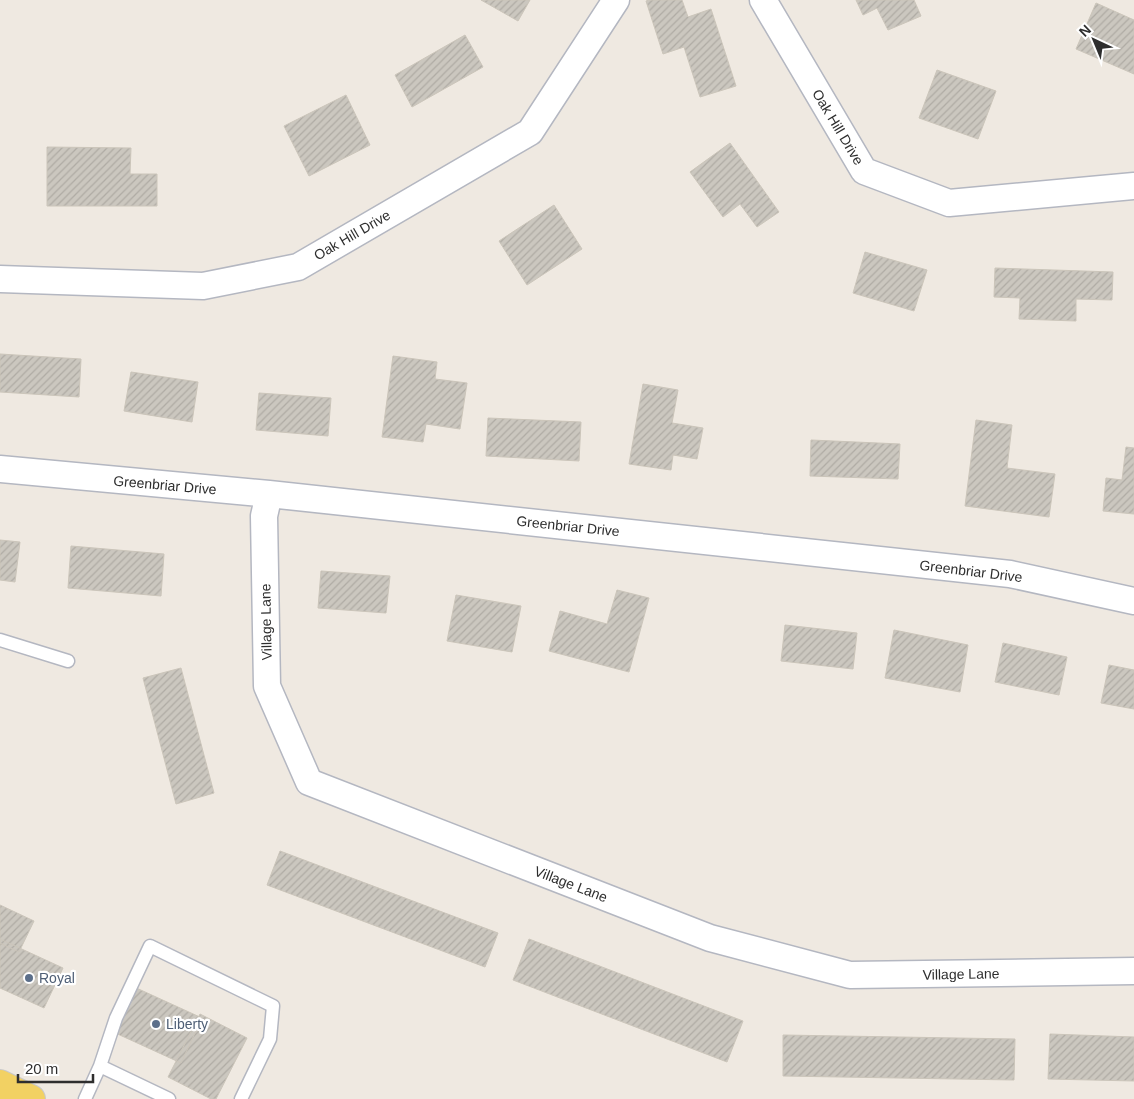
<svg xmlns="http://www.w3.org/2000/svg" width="1134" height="1099" font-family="Arial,sans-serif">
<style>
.building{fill:url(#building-hatch);stroke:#cbc5ba}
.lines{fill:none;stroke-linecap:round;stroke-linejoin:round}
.service-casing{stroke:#b4b7c1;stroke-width:15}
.minor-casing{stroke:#b4b7c1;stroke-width:29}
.primary-casing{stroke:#c9c9c9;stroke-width:30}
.service{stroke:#fff;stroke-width:12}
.minor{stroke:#fff;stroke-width:26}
.primary{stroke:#f2d163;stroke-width:28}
.service-dot{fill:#5c6f8a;stroke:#fff;stroke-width:2}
.labels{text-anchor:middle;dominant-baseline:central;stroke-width:4.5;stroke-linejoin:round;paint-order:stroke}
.street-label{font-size:14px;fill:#2e2e2e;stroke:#fff}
.service-label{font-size:14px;fill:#4e5e75;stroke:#fff;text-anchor:start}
</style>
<defs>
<pattern id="building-hatch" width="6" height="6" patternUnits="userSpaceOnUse" patternTransform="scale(1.25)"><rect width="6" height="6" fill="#cbc7bf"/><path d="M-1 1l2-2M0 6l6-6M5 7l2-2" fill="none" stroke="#afaba4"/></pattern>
</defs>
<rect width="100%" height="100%" fill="#efe9e1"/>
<path class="building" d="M 481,0 L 530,0 L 518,21 Z
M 649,0 L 682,0 L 688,17 L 711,9 L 736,86 L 700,97 L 684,47 L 663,54 L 646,1 Z
M 856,0 L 914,0 L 921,16 L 888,30 L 877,8 L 863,15 Z
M 1096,3 L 1134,20 L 1134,74 L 1076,49 Z
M 465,35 L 483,67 L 412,107 L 395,75 Z
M 937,70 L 996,91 L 978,139 L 919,118 Z
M 346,95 L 370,145 L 309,176 L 284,126 Z
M 730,143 L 779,212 L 757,227 L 740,204 L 723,217 L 690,172 Z
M 47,147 L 131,148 L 130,174 L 157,174 L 157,206 L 47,206 Z
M 554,205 L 582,249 L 527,285 L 499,241 Z
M 865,252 L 927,270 L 914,311 L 853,293 Z
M 995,268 L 1113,272 L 1112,300 L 1076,299 L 1076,321 L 1019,319 L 1020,298 L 994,297 Z
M 0,354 L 81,359 L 79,397 L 0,392 Z
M 393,356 L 437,362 L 435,379 L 467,383 L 460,429 L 426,424 L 423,442 L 382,437 Z
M 131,372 L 198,382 L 192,422 L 124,411 Z
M 643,384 L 678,390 L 672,423 L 703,428 L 697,459 L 673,455 L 671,470 L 629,464 Z
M 259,393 L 331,398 L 328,436 L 256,430 Z
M 488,418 L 581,422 L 579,461 L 486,456 Z
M 976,420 L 1012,425 L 1007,468 L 1055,474 L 1049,517 L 965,506 Z
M 811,440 L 900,444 L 898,479 L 810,476 Z
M 1126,447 L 1134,448 L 1134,514 L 1103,511 L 1106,478 L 1122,480 Z
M 0,540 L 20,542 L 15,582 L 0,580 Z
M 71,546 L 164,554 L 161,596 L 68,588 Z
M 321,571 L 390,576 L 386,613 L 318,608 Z
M 617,590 L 649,598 L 629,672 L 549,651 L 560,611 L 607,624 Z
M 456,595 L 521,606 L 512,652 L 447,641 Z
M 785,625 L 857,633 L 853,669 L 781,661 Z
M 894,630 L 968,645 L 960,692 L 885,678 Z
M 1003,643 L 1067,657 L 1059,695 L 995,682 Z
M 1109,665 L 1134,670 L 1134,709 L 1101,703 Z
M 181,668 L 214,793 L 176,804 L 143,678 Z
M 280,851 L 498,933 L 485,967 L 267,885 Z
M 0,905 L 34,921 L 19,952 L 0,943 Z
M 0,939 L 63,968 L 44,1008 L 0,988 Z
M 529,939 L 743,1021 L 727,1062 L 513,980 Z
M 132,986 L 202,1018 L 181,1063 L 111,1031 Z
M 200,1014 L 247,1038 L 216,1099 L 211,1099 L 168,1077 Z
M 1050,1034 L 1134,1037 L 1134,1081 L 1048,1079 Z
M 783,1035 L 1015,1039 L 1014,1080 L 783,1076 Z"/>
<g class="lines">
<g class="service-casing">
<path id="service" d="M 0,640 L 68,661
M 100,1066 L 116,1018 L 150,946 L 273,1006 L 270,1039 L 241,1099
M 85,1099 L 100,1066 L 169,1099"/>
</g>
<g class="minor-casing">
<path id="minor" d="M 763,0 L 864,171 L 949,203 L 1134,186
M 0,279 L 203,286 L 298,267 L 530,132 L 616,0
M 0,469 L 269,494 L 1010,574 L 1134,601
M 269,494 L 264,516 L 267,686 L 309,782 L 710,938 L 850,975 L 1134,971"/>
</g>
<g class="primary-casing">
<path id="primary" d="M 0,1084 L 31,1099"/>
</g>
<use href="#service" class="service"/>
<use href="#minor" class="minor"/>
<use href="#primary" class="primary"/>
</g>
<g class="service-dot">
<circle cx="29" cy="978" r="5"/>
<circle cx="156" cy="1024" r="5"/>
</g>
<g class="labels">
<g class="street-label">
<text transform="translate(838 127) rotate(59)">Oak Hill Drive</text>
<text transform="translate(352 235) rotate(-30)">Oak Hill Drive</text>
<text transform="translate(165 485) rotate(5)">Greenbriar Drive</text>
<text transform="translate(568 526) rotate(6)">Greenbriar Drive</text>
<text transform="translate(971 571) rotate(7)">Greenbriar Drive</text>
<text transform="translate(266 622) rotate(-91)">Village Lane</text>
<text transform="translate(571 884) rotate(21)">Village Lane</text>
<text transform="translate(961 974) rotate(-1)">Village Lane</text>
</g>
<g class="service-label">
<text x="39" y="978">Royal</text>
<text x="166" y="1024">Liberty</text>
</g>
</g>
<g transform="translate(1094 40) rotate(316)" stroke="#ffffff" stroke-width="4" paint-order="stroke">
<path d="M0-4L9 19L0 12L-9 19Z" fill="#2e2e2e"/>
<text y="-8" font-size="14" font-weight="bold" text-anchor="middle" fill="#2e2e2e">N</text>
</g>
<path d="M18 1074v8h75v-8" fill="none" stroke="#2e2e2e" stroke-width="2.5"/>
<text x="25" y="1074" font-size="15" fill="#2e2e2e" stroke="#ffffff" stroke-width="4" paint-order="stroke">20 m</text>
</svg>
